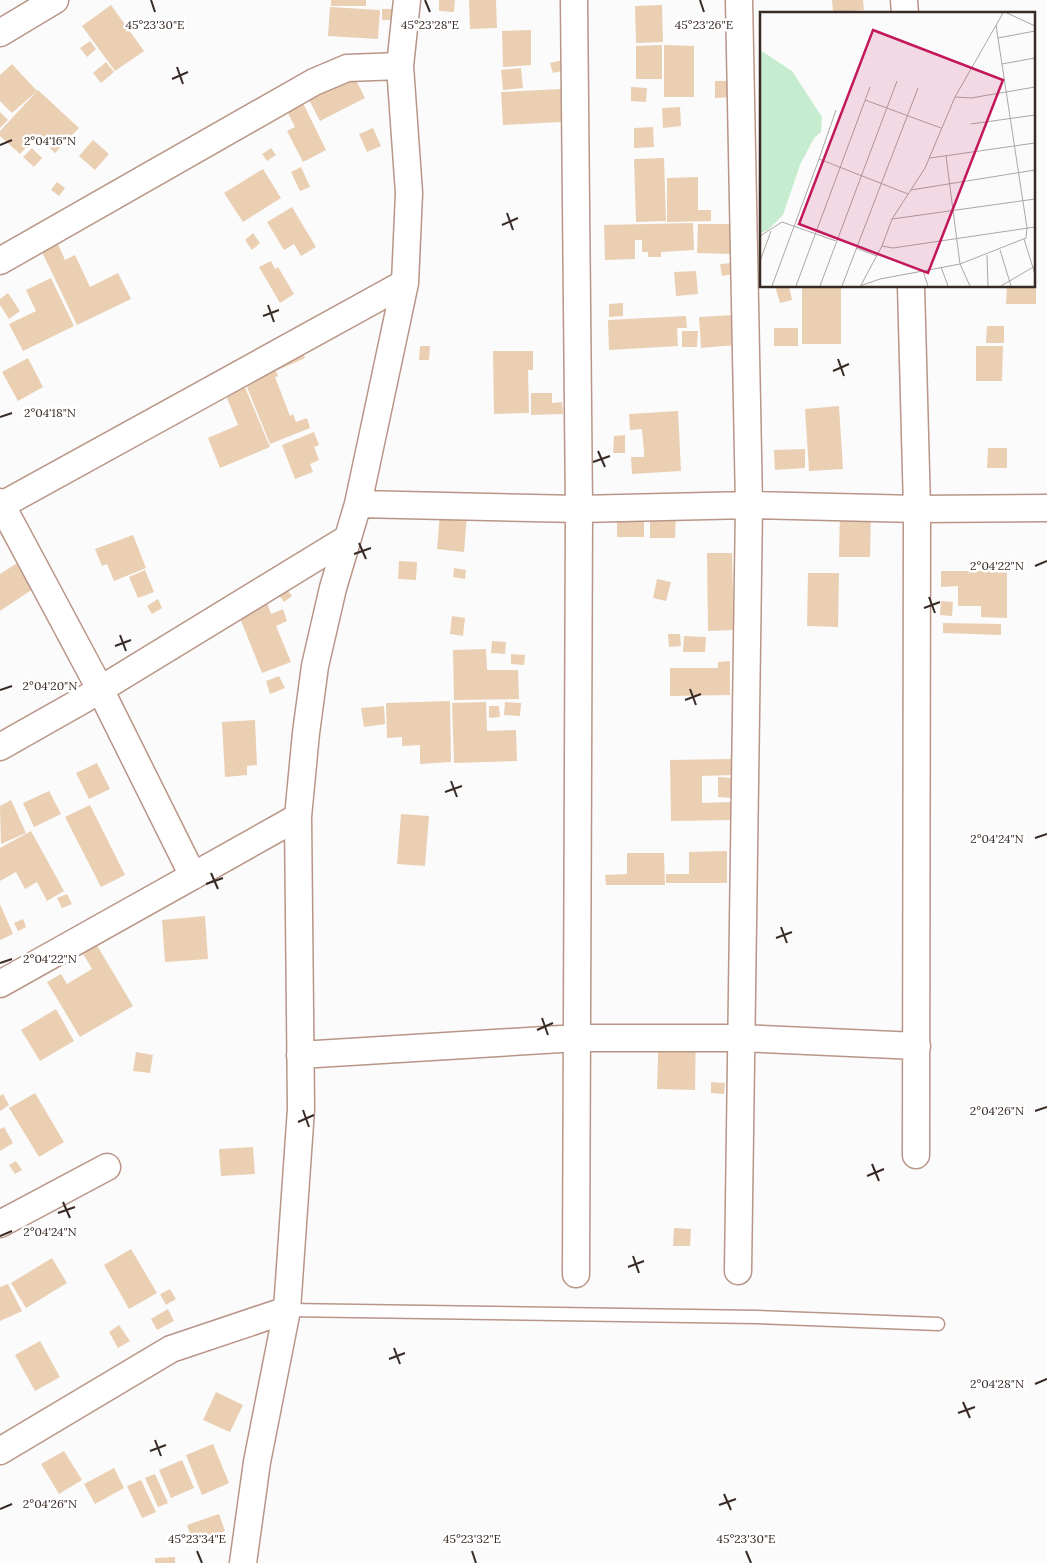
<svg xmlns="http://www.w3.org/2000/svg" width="1047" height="1563" font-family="Lora,serif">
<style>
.building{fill:#eacfb3}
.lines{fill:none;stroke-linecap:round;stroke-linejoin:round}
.service-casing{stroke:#b99587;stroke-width:15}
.minor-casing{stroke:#b99587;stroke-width:29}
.service{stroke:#fff;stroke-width:12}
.minor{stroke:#fff;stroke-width:26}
.ticks{fill:none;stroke:#382a24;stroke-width:2}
.inset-road{fill:none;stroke:#ada7a5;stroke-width:1}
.view{fill:#c2185b;fill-opacity:0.15;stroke:#c2185b;stroke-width:2.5}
.inset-edge{fill:none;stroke:#382a24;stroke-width:2.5}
.ticks-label{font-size:12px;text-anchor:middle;fill:#382a24;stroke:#fff;stroke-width:5;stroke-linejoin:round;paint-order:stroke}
</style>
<rect width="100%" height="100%" fill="#fbfbfb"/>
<path class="building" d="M 331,0 L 366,0 L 366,6 L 331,6 Z
M 439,0 L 455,0 L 454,12 L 439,11 Z
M 469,0 L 496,0 L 497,28 L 470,29 Z
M 832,0 L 863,0 L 864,10 L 833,12 Z
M 111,5 L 144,51 L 115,71 L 82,26 Z
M 662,5 L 663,42 L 636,43 L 635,6 Z
M 330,7 L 380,10 L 378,39 L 328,36 Z
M 382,9 L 393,9 L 393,20 L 382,20 Z
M 531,30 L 531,65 L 503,67 L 502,31 Z
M 90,41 L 96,49 L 87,57 L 80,48 Z
M 662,45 L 662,79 L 636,79 L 636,46 Z
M 664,45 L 694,46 L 694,97 L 664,97 Z
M 563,60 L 566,70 L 553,73 L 550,63 Z
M 106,62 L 114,72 L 101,83 L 93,73 Z
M 12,64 L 37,91 L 12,113 L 0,101 L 0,75 Z
M 521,68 L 523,88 L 503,90 L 501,70 Z
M 353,74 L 365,98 L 320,121 L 308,98 Z
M 715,81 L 728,81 L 728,97 L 715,98 Z
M 631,87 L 647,88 L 646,102 L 631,101 Z
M 561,89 L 562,122 L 503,125 L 501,92 Z
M 38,90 L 79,128 L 55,153 L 37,136 L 20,154 L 0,136 L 0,131 Z
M 300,97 L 326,150 L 303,162 L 287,131 L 295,127 L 284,105 Z
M 680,107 L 681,126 L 663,128 L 662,108 Z
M 0,112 L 8,120 L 0,128 Z
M 653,127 L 654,147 L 634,148 L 634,128 Z
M 373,128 L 381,146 L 367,152 L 359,134 Z
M 93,140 L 109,154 L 95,170 L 79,156 Z
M 32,148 L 42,158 L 34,167 L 23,157 Z
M 271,148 L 276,155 L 267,161 L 262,154 Z
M 664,158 L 666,221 L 636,222 L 634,159 Z
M 301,167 L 310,187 L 300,191 L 291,172 Z
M 263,169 L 281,198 L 243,222 L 224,193 Z
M 698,177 L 698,210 L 711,210 L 711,221 L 667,222 L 667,178 Z
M 57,182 L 65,188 L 59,196 L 51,190 Z
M 292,207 L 316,247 L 301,256 L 294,244 L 284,250 L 267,222 Z
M 693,223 L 694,250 L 661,252 L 661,257 L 648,257 L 648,252 L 642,252 L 642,240 L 635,240 L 635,259 L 605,260 L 604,225 Z
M 698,224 L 732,224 L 732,254 L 697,253 Z
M 253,233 L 260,243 L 252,250 L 245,240 Z
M 57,242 L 65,260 L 75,255 L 90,287 L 118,273 L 131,299 L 77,325 L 41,250 Z
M 271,261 L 275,269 L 278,267 L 294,294 L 280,303 L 259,267 Z
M 733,263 L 734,274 L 722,276 L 720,264 Z
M 696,271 L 698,294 L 676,296 L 674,272 Z
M 51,278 L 74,326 L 23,351 L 9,324 L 36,311 L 26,290 Z
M 1033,283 L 1036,283 L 1036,304 L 1006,304 L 1007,286 L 1033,286 Z
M 775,286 L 789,286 L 792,300 L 780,303 Z
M 802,286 L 841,286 L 841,344 L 802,344 Z
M 8,293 L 20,311 L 9,319 L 0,305 L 0,299 Z
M 623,303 L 623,316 L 609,317 L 609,304 Z
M 734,315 L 736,345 L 701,348 L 699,317 Z
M 686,316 L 687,328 L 677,328 L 678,346 L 609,350 L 608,320 Z
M 987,326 L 1004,326 L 1004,343 L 986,343 Z
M 774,328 L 798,328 L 798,346 L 774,346 Z
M 682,331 L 698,331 L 697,347 L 682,347 Z
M 300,345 L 305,358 L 278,370 L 272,357 Z
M 420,346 L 430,346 L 429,360 L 419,360 Z
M 976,346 L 1003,346 L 1002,381 L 976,381 Z
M 493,351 L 533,351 L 533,370 L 528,370 L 529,413 L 494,414 Z
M 28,358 L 43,387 L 18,401 L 2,372 Z
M 271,360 L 278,376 L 275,377 L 290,416 L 293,414 L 296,422 L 307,418 L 310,428 L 270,444 L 241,372 Z
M 239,373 L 270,447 L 220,468 L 208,438 L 238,425 L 220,381 Z
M 531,393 L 552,393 L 552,403 L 562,402 L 563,414 L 531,415 Z
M 839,406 L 843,469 L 809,471 L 805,409 Z
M 678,411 L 681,471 L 632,474 L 631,457 L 644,457 L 644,452 L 642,429 L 630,430 L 629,414 Z
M 314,432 L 319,445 L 314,447 L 319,460 L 310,464 L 313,472 L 295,479 L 282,445 Z
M 625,435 L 625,453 L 613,453 L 614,436 Z
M 988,448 L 1007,448 L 1007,468 L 987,468 Z
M 805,449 L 805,468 L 775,470 L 774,450 Z
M 840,511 L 871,511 L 870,557 L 839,557 Z
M 650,512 L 676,512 L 675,538 L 650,538 Z
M 440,514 L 467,516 L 464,552 L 437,549 Z
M 617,514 L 644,514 L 644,537 L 617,537 Z
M 133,535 L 146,568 L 114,581 L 107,564 L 102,566 L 95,549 Z
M 707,553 L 732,553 L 734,630 L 708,631 Z
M 22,560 L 39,585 L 0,611 L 0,574 Z
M 399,561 L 417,562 L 416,580 L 398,579 Z
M 454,568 L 466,570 L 465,579 L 453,577 Z
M 145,570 L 154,592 L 138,598 L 129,577 Z
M 941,571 L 1007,571 L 1007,618 L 981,617 L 981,606 L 958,606 L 958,586 L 941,587 Z
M 808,573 L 839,573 L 838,627 L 807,626 Z
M 657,579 L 671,582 L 666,601 L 653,598 Z
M 284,586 L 292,596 L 284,602 L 277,592 Z
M 158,599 L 162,608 L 152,614 L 147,606 Z
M 266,600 L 271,614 L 283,609 L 287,621 L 276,626 L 291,662 L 262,673 L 237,611 Z
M 941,601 L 953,602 L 952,616 L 940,615 Z
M 452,616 L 465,618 L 463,636 L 450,634 Z
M 943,623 L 1001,624 L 1001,635 L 943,633 Z
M 668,634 L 680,634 L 681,646 L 669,647 Z
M 684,636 L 706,637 L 705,652 L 683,652 Z
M 492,641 L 506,642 L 505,654 L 491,653 Z
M 486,649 L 487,670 L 518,670 L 519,699 L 454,700 L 453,650 Z
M 511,654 L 525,655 L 524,665 L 511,664 Z
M 730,661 L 730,695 L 670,696 L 670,668 L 718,668 L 718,662 Z
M 279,676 L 285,688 L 270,694 L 266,681 Z
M 450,701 L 451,762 L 420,764 L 420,745 L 402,746 L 402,737 L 387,738 L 386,703 Z
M 486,702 L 487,731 L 516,730 L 517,761 L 454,763 L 452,703 Z
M 505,702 L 521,703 L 520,716 L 504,715 Z
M 384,706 L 385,724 L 364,727 L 361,708 Z
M 489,706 L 499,706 L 500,717 L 489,718 Z
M 255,720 L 257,765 L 247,766 L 247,775 L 225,777 L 222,722 Z
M 732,759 L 733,775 L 702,776 L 702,803 L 731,802 L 731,820 L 671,821 L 670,760 Z
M 97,763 L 110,789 L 89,799 L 76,773 Z
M 718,777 L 733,778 L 732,798 L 718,797 Z
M 49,791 L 61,814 L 34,827 L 23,803 Z
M 11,800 L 26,833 L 1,844 L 0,806 Z
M 90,805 L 125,875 L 101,887 L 65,817 Z
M 401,814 L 429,816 L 425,866 L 397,864 Z
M 31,831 L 64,891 L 47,901 L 37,882 L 25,889 L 16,872 L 0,881 L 0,848 Z
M 727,851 L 727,883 L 666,883 L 666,874 L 689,874 L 689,852 Z
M 627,853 L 664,853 L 665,885 L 606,885 L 605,875 L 627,874 Z
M 67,894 L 72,904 L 62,908 L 57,898 Z
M 0,904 L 13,934 L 0,940 Z
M 205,916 L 208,959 L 165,962 L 162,920 Z
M 23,919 L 26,927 L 18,931 L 14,923 Z
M 92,937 L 133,1006 L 80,1037 L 47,982 L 61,974 L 67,984 L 92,969 L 78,945 Z
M 56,1009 L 74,1041 L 40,1061 L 21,1030 Z
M 659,1025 L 696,1026 L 695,1090 L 657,1089 Z
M 136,1052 L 153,1055 L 150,1073 L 133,1071 Z
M 711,1082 L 725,1083 L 724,1094 L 711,1093 Z
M 35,1093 L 64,1142 L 39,1157 L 9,1108 Z
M 3,1094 L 9,1105 L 0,1111 L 0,1096 Z
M 4,1127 L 13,1143 L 0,1151 L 0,1129 Z
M 253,1147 L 255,1174 L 221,1176 L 219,1149 Z
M 16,1161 L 22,1170 L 15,1174 L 9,1165 Z
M 674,1228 L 691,1229 L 690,1246 L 673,1246 Z
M 131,1249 L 157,1293 L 129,1309 L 104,1265 Z
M 52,1258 L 67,1283 L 26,1308 L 11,1283 Z
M 8,1284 L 22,1311 L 0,1321 L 0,1287 Z
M 170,1289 L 176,1299 L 166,1305 L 160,1294 Z
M 168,1309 L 174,1321 L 157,1330 L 151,1319 Z
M 119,1325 L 130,1341 L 118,1348 L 109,1332 Z
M 40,1341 L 60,1377 L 35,1391 L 15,1355 Z
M 216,1392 L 243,1405 L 230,1432 L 203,1420 Z
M 213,1444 L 229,1483 L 202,1495 L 186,1455 Z
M 64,1451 L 82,1480 L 59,1494 L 41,1464 Z
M 182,1460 L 194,1488 L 171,1498 L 159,1470 Z
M 114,1468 L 124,1488 L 95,1504 L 84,1484 Z
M 155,1474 L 168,1503 L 158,1507 L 145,1478 Z
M 141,1480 L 156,1512 L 142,1518 L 127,1486 Z
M 219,1514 L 225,1531 L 193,1542 L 187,1525 Z
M 175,1557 L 175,1563 L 155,1563 L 155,1558 Z"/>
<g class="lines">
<g class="service-casing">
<path id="service" d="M 287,1310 L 757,1317 L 938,1324"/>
</g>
<g class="minor-casing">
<path id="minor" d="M 574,0 L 579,509 L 576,1274
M 904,0 L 905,14
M 0,33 L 55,0
M 0,261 L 314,82 L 347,68 L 400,66
M 911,286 L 917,509 L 916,1155
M 0,502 L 100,689 L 193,876
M 358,504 L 579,509 L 749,505 L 917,509 L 1047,508
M 0,506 L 405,283
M 0,747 L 83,700 L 348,538
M 0,984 L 298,817
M 300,1055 L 577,1038 L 742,1038 L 917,1046
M 0,1224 L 107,1167
M 738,1271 L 749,505 L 739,0
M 0,1451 L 171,1349 L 287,1310
M 243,1563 L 257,1462 L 287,1310 L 301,1109 L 298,817 L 306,733 L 315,666 L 333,588 L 358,504 L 405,283 L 409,193 L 400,66 L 407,0"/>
</g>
<use href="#service" class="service"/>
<use href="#minor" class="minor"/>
</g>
<path class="ticks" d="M 151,0 L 155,12M 425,0 L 430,12M 700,0 L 704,12M 177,67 L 183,84M 172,79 L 188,72M 0,145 L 12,140M 507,213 L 513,230M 502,225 L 518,218M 268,305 L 274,322M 263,316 L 279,310M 838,359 L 844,376M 833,371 L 849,364M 0,417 L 12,413M 598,451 L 605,467M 593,462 L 610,456M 359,543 L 366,559M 354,554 L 371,548M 1035,566 L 1047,561M 929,597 L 935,613M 924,608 L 940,602M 120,635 L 126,651M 115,646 L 131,640M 690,689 L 696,705M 0,690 L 12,686M 685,700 L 701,694M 451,781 L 457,797M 445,792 L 462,786M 1035,838 L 1047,834M 211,873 L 218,889M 206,884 L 223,878M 781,927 L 787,943M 776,938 L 792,932M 0,963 L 12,959M 542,1018 L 548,1035M 537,1030 L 553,1023M 303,1110 L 309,1127M 1035,1111 L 1047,1107M 298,1122 L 314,1115M 872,1164 L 879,1181M 867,1176 L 884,1169M 63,1202 L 70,1218M 58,1213 L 75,1207M 0,1236 L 12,1231M 633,1256 L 639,1273M 628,1267 L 644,1261M 394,1348 L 400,1364M 389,1359 L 405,1353M 1035,1384 L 1047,1379M 963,1402 L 970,1418M 958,1413 L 975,1407M 155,1440 L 161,1456M 150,1451 L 166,1445M 724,1494 L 731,1510M 719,1505 L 736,1499M 0,1509 L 12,1504M 197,1551 L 202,1563M 472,1551 L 476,1563M 746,1551 L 751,1563"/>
<g transform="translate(760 12)">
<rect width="275" height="275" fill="#fbfbfb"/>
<path d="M 0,38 L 32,59 L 62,105 L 61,120 L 54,126 L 40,153 L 23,203 L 8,218 L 0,221 Z" fill="#c6ecd0"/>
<path class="inset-road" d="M 247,1 L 275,14M 238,26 L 275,19M 242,52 L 275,46M 195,85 L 211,86 L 275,75M 105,88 L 181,116M 211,112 L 275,103M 186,144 L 200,252 L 210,274M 170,146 L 275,131M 59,147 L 76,98M 151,178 L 275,158M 132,207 L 275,187M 0,224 L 22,210 L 76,229M 264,227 L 275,262M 122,234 L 133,236 L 275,215M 96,236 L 117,244M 240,238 L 251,274M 227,243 L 228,274M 0,249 L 11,219M 181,255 L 188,274M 163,259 L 168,274M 101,273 L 122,234 L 132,207 L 165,156 L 195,85 L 243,1M 12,274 L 59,147 L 148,182M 36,274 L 110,75M 60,274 L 137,69M 82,274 L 158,76M 100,274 L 120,267 L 200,252 L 266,226 L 267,216 L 236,13M 241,274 L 275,254"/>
<path class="view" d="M 113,18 L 243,68 L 168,261 L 39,212 Z"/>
<rect width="275" height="275" class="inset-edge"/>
</g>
<g class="ticks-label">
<text x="155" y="29">45°23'30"E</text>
<text x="430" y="29">45°23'28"E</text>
<text x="704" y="29">45°23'26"E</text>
<text x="50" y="145">2°04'16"N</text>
<text x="50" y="417">2°04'18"N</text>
<text x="997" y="570">2°04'22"N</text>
<text x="50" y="690">2°04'20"N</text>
<text x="997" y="843">2°04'24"N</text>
<text x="50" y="963">2°04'22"N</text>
<text x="997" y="1115">2°04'26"N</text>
<text x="50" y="1236">2°04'24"N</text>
<text x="997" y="1388">2°04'28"N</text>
<text x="50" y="1508">2°04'26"N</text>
<text x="197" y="1543">45°23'34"E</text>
<text x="472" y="1543">45°23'32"E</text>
<text x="746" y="1543">45°23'30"E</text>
</g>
</svg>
